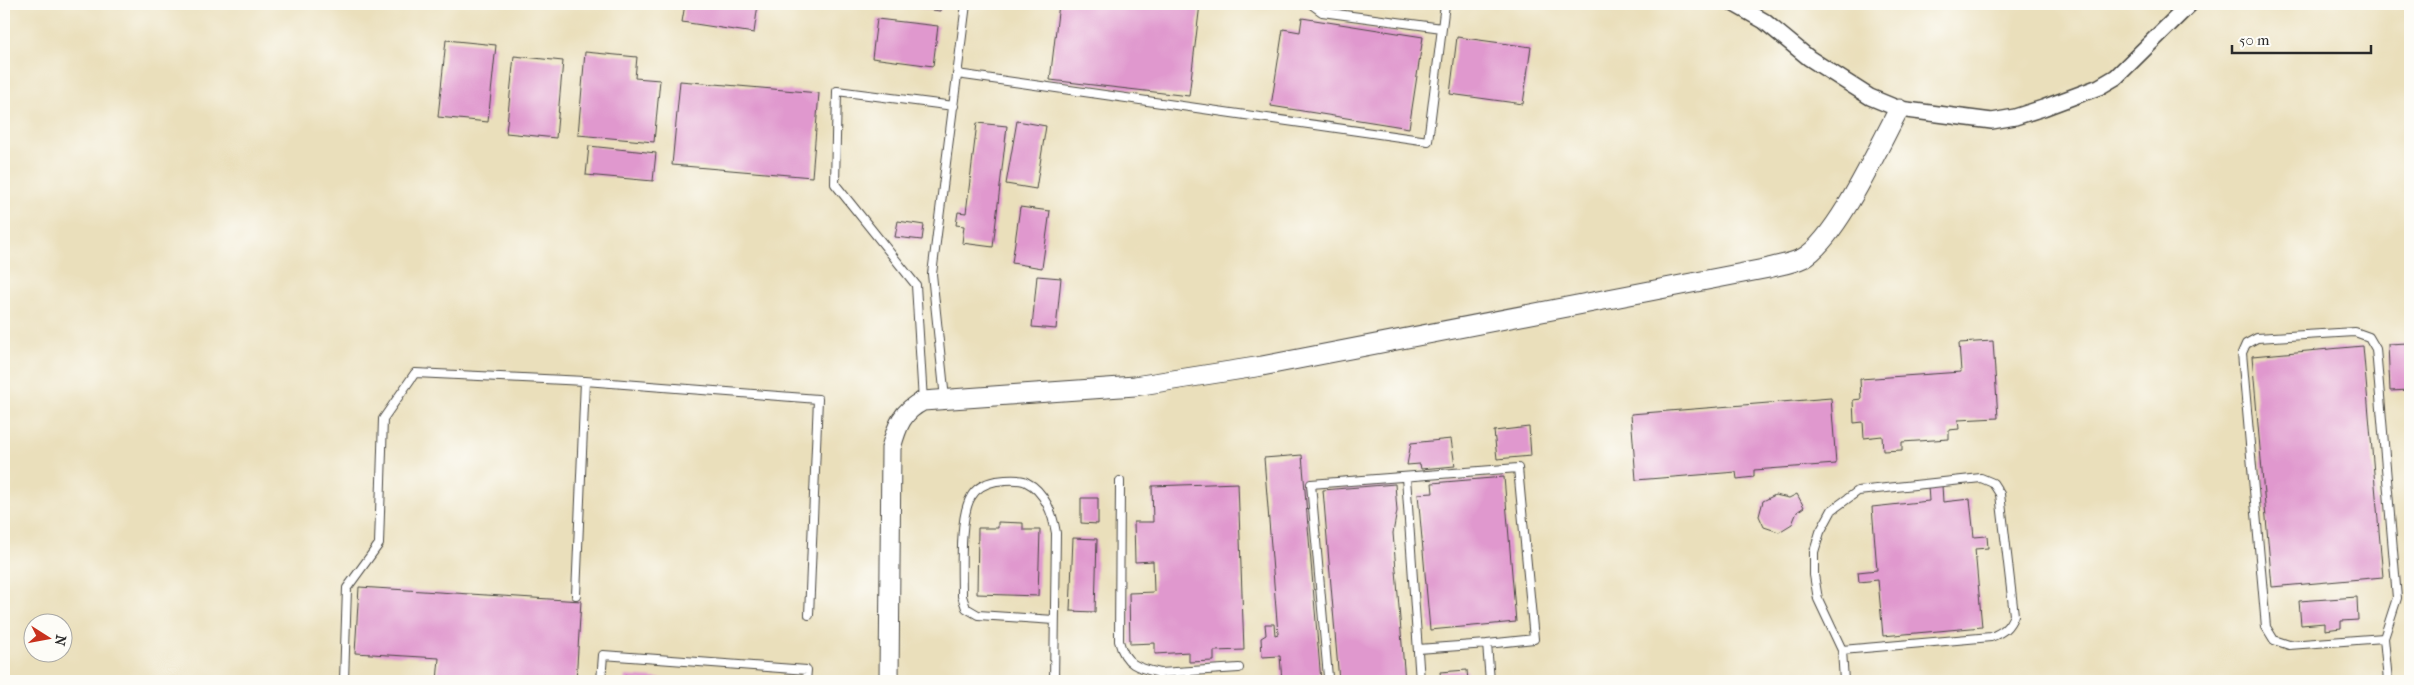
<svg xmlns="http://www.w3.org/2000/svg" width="2414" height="685" font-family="'IM FELL French Canon',serif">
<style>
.building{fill:#e098ce}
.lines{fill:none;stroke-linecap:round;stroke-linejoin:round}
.service-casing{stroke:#484641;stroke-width:10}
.minor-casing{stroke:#484641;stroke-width:18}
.tertiary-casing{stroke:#484641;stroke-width:21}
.service{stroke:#fff;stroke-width:8}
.minor{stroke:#fff;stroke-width:15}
.tertiary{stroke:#fff;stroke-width:19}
</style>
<rect width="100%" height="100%" fill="#fdfcf7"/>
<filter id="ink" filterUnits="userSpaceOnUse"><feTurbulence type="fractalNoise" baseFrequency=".02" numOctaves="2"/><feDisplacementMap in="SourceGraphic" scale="10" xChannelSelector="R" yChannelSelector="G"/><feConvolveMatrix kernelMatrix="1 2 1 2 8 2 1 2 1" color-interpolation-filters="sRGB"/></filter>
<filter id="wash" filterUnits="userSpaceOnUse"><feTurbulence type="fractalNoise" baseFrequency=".0096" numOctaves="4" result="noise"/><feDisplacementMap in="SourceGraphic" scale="20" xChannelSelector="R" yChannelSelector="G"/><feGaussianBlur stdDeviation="1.12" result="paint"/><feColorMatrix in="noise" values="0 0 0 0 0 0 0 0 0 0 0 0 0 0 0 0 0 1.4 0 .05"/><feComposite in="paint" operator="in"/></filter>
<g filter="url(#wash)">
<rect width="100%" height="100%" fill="#eadfbb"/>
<g id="blocks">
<path class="building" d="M 685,4 L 758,4 L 754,33 L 682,22 Z
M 889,4 L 941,4 L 940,11 Z
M 1059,4 L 1200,4 L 1189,96 L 1050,80 Z
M 1302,18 L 1423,37 L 1409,128 L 1271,106 L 1283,29 L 1300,32 Z
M 877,19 L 938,26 L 933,66 L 872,58 Z
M 1457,37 L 1531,47 L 1523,104 L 1450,94 Z
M 446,40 L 496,45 L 488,122 L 438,117 Z
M 585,52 L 637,57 L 635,78 L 660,80 L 654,142 L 578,135 Z
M 514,56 L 563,61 L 556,138 L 506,133 Z
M 680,81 L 819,93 L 812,177 L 672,165 Z
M 1017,121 L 1046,126 L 1036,189 L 1006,184 Z
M 977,123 L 1007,126 L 993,247 L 962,243 L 964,226 L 956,225 L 958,212 L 966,213 Z
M 589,146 L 656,153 L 653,181 L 586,175 Z
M 1020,207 L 1050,211 L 1042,268 L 1012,263 Z
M 898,221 L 924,225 L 922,240 L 895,237 Z
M 1037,276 L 1061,278 L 1056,329 L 1032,327 Z
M 1993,341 L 1998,418 L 1958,420 L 1959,429 L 1949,430 L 1949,439 L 1902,442 L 1902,450 L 1883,451 L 1882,436 L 1864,438 L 1863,422 L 1854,423 L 1853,400 L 1861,399 L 1860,379 L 1961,372 L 1959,343 Z
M 2408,343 L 2410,390 L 2390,391 L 2388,344 Z
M 2363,346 L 2383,577 L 2272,587 L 2252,356 Z
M 1831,398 L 1836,464 L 1754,470 L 1754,477 L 1737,479 L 1736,472 L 1636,480 L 1631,414 Z
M 1529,427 L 1531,456 L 1497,459 L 1494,431 Z
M 1451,439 L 1455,466 L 1421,469 L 1420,464 L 1407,465 L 1411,443 Z
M 1302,455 L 1321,681 L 1282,681 L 1280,656 L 1262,657 L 1261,638 L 1266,635 L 1265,624 L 1274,624 L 1275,635 L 1278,634 L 1264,458 Z
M 1504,477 L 1516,622 L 1430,630 L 1418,494 L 1433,493 L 1432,483 Z
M 1238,483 L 1244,650 L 1214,651 L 1214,661 L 1189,662 L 1189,652 L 1155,654 L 1155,643 L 1130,644 L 1129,593 L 1154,592 L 1153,561 L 1135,562 L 1134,522 L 1153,522 L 1152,486 Z
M 1395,484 L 1397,511 L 1393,533 L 1405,681 L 1339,681 L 1323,490 Z
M 1942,485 L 1943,502 L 1970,499 L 1974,537 L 1987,536 L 1988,548 L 1975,549 L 1982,627 L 1883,636 L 1878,580 L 1859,582 L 1858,572 L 1877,570 L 1872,507 L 1929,501 L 1928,486 Z
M 1797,494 L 1804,507 L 1797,512 L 1792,524 L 1779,532 L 1764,527 L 1759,516 L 1763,501 L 1775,495 L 1789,498 Z
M 1081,498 L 1098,498 L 1098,524 L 1081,523 Z
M 998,522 L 1023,523 L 1023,530 L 1040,530 L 1038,596 L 977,594 L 978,528 L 998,528 Z
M 1073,538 L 1097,539 L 1095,612 L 1070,611 Z
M 359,587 L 581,601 L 576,681 L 437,681 L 439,658 L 355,653 Z
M 2357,597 L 2358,620 L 2341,621 L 2341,628 L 2325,630 L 2325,623 L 2301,625 L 2299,601 Z
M 1467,670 L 1468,681 L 1441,681 L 1440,672 Z
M 625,676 L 683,680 L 683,681 L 624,681 Z"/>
</g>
</g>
<g filter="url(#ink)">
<use href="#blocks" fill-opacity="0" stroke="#484641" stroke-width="1"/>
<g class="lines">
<g class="service-casing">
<path id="service" d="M 1311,4 L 1322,12 L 1442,28
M 957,74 L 1428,141 L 1445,4
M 945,399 L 932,274 L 966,4
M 923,401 L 916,285 L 835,184 L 837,91 L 954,106
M 1406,477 L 1420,681
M 1120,481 L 1119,641 C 1125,665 1138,668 1160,673
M 576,595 L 585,381
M 1054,620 L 978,615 L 966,608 L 962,596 C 962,571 959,517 971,497 C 976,488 986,483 996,481 C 1004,480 1019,478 1026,482 C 1045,491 1053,515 1056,533 L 1054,681
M 2384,638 L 2289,645 L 2274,640 L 2266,627 L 2242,353 L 2246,344 L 2257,338 L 2355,332 L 2369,337 L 2376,349 L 2397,598 L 2384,638 L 2388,681
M 1418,649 L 1487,644
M 1842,650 L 1991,637 C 2003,632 2009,628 2014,615 L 2000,494 L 1993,483 L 1981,478 L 1858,491 L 1832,510 L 1820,532 L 1814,552 L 1814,575 L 1818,599 L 1842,650 L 1844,681
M 1328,677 L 1311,484 L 1518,468 L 1534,639 L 1487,644 L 1490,681
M 344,681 L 347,588 L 379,544 L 383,419 L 415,373 L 585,381 L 818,399 L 809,615
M 601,681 L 603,655 L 807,670 L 806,681
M 1160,681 L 1160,673 L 1239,668"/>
</g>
<g class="minor-casing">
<path id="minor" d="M 1734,4 L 1764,21 L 1809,58 L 1870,97 L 1899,109 L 1992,121 L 2015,117 L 2043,108 L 2099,87 L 2116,77 L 2190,4"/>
</g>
<g class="tertiary-casing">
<path id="tertiary" d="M 889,681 L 891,448 C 897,426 902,411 923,401 L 1135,386 L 1262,366 L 1769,268 C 1780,265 1793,263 1803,258 C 1837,239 1879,146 1899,109"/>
</g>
<use href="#service" class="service"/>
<use href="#minor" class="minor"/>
<use href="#tertiary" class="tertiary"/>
</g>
</g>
<rect width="2414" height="685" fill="none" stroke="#fdfcf7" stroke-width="20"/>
<g transform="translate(48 638) rotate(101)"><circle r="24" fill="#fdfcf7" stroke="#a9a8a5"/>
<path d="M0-4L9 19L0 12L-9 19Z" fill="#c8321e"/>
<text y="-8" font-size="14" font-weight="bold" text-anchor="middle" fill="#2b2b2b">N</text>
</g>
<path d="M2232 45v8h139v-8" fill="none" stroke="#2b2b2b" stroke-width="2.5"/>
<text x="2239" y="45" font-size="15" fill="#2b2b2b" stroke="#fdfcf7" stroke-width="4" paint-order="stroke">50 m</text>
</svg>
